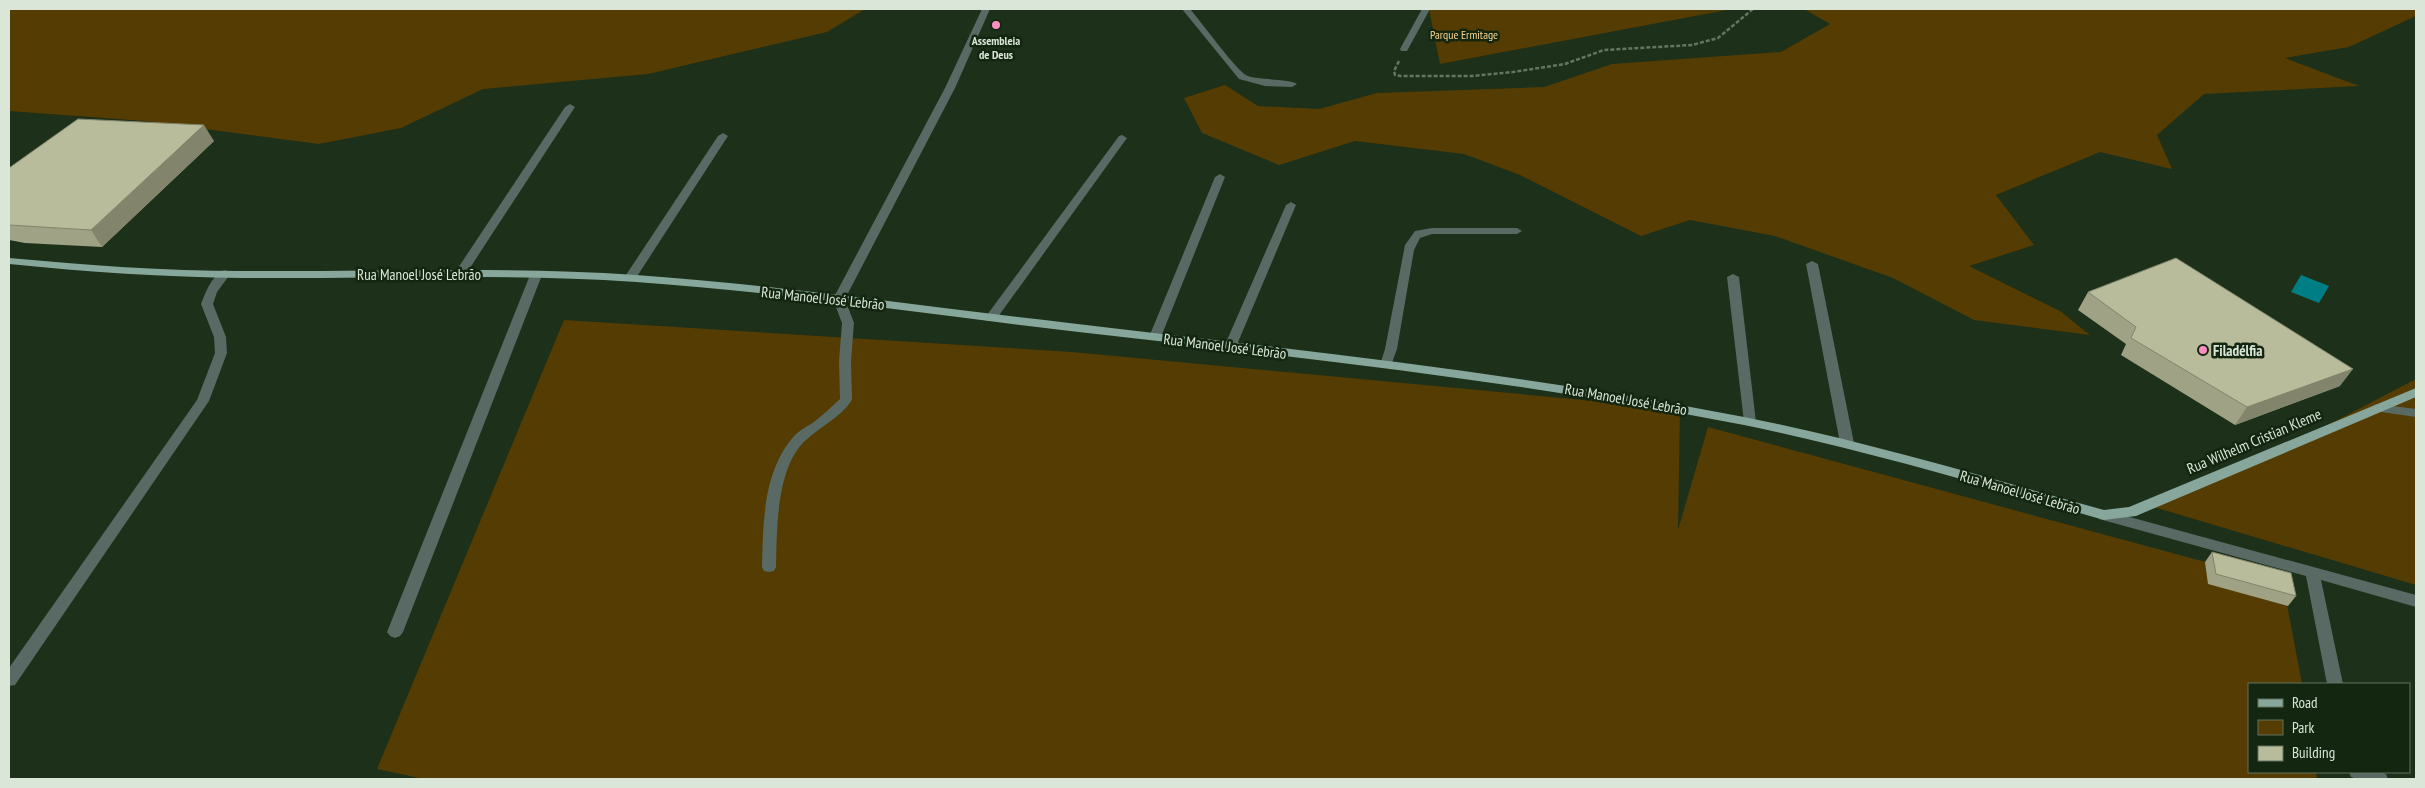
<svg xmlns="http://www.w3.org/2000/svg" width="2425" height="788" font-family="'PT Sans Narrow',sans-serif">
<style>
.green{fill:#553c02}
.water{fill:#007e86}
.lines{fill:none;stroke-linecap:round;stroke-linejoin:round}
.path{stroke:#647562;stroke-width:2.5;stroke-dasharray:4 2;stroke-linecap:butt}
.minor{fill:#596963;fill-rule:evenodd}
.major{fill:#87a79c;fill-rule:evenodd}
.wall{fill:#9fa284}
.shaded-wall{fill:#82846c}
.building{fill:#b9bc9a;stroke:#82846c}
.poi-dot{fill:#fb8fc3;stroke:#132610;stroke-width:2}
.labels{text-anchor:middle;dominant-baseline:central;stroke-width:5;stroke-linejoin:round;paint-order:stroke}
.far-park-label{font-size:12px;fill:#f9d28c;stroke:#132610}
.far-poi-label{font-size:12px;font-weight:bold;fill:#d9e6d8;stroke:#132610}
.street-label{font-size:15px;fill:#d9e6d8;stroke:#132610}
.poi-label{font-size:15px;font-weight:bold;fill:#d9e6d8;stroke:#132610;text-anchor:start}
</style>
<rect width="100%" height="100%" fill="#1c301a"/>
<path class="green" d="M 9,9 L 865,9 L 827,32 L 648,74 L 483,89 L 401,128 L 319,144 L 145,121 L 9,111 Z
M 1429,9 L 1732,9 L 1440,64 Z
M 1804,9 L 2416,9 L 2416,16 L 2349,47 L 2285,58 L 2359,86 L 2204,94 L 2157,135 L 2172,169 L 2100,152 L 1996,195 L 2034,245 L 1969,266 L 2060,311 L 2090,335 L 1974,320 L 1893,278 L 1775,236 L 1690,220 L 1641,236 L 1520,175 L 1464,154 L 1355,141 L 1279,165 L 1202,133 L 1184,98 L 1225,85 L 1258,106 L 1319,109 L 1377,93 L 1544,87 L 1612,64 L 1781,52 L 1830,24 Z
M 564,320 L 1072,352 L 1680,409 L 1678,530 L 1708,427 L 2283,583 L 2302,684 L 2249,684 L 2249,772 L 2316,772 L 2317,779 L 424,779 L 377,769 Z
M 2416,379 L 2416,585 L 2147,505 L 2299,440 Z"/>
<path class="water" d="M 2301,275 L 2329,286 L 2319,303 L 2291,292 Z"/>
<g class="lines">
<path class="path" d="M 1399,61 L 1394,71 L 1395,75 L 1401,76 L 1472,76 L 1513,72 L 1565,64 L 1604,50 L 1692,45 L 1718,38 L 1753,9"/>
<path class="minor" d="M 982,9 L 990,9 L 955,88 L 845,299 L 854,323 L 851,361 L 852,400 C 841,417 821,426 806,440 C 776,467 777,529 776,567 L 774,571 L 769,572 L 764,571 L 762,567 C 763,523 763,470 795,435 C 800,430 808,426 814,422 C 823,415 831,407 840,399 L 839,361 L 842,323 L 833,299 L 945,88 Z
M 1182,9 L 1190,9 C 1200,20 1238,73 1248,76 C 1260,80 1291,79 1297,84 L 1292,87 L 1265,86 L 1239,79 Z
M 1422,9 L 1430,9 L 1407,51 L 1401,51 L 1400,49 Z
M 570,104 L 575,107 L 466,274 L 464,276 L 456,276 L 454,274 L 565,107 Z
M 723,133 L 728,136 L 636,278 L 630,281 L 626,280 L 624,278 L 718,136 Z
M 1122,135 L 1127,138 L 995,321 L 987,321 L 985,318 L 987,315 L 1119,136 Z
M 1220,174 L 1225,177 L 1161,337 L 1159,340 L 1151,340 L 1149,337 L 1215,177 Z
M 1291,202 L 1296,205 L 1236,347 L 1234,350 L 1226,350 L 1224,347 L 1286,205 Z
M 1432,228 L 1517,228 L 1522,231 L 1517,234 L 1432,234 L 1420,238 L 1414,250 L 1397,349 L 1390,368 L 1382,368 L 1380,365 L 1385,349 L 1405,245 L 1415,231 Z
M 1812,261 L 1818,264 L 1854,443 L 1847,447 L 1840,443 L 1806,264 Z
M 225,270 L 231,273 L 217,292 L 213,304 L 226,337 L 227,353 L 209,401 L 15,685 L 9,686 L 9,668 L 197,400 L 215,353 L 214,337 L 201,304 C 205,293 213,273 225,270 Z
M 536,272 L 542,275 L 403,632 L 400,636 L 395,638 L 390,636 L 387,632 L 530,275 Z
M 1733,274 L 1739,277 L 1756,422 L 1750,426 L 1744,422 L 1727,277 Z
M 2378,404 L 2416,409 L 2416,417 L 2374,411 L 2372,408 L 2374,405 Z
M 2104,510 L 2416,595 L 2416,607 L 2321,580 L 2343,684 L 2327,684 L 2306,576 L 2099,519 L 2097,515 L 2099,511 Z
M 2349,772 L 2380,772 L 2386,774 L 2388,779 L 2357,779 L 2351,777 Z"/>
<path class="major" d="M 9,258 C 87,265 164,271 243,271 C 374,272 505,266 636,275 C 781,285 925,307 1069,323 C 1295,350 1521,373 1744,417 C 1865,441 1984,477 2104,510 L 2129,507 L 2416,388 L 2416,397 L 2136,516 L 2104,520 C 1985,486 1866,450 1744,425 C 1521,381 1295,357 1070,331 C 925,314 781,292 636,282 C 505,273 374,279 243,278 C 164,277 87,272 9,264 Z"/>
</g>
<path class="wall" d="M 214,141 L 102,247 L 25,243 L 9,240 L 9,168 Z
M 2088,292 L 2340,386 L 2235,425 L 2121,355 L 2126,344 L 2078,310 Z
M 2212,552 L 2296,596 L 2288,606 L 2208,584 L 2205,562 Z"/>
<path class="shaded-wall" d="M 204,125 L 214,141 L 102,247 L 91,230 Z
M 2353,369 L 2340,386 L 2235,425 L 2247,407 Z"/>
<path class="building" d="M 78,119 L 204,125 L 91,230 L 9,225 L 9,168 Z
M 2176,258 L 2353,369 L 2247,407 L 2131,338 L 2136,327 L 2088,292 Z
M 2212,552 L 2291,573 L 2296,596 L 2216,574 Z"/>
<g class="poi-dot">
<circle cx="996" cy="25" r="5"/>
<circle cx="2203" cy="350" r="5"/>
</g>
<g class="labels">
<g class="far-park-label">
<text x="1464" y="34">Parque Ermitage</text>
</g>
<g class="far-poi-label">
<text x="996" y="40">Assembleia<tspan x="996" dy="14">de Deus</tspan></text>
</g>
<g class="street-label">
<text x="419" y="274">Rua Manoel José Lebrão</text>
<text transform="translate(823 298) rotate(6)">Rua Manoel José Lebrão</text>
<text transform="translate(1225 346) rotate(7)">Rua Manoel José Lebrão</text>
<text transform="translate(1626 399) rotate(10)">Rua Manoel José Lebrão</text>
<text transform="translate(2254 441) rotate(-23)">Rua Wilhelm Cristian Kleme</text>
<text transform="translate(2020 492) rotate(16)">Rua Manoel José Lebrão</text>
</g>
<g class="poi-label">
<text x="2213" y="350">Filadélfia</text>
</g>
</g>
<rect width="2425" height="788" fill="none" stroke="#d9e6d8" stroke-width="20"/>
<rect x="2248" y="683" width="162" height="90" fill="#132610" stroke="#627360"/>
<rect x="2258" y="699" width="25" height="8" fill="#87a79c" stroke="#627360"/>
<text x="2292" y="708" font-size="15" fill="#d9e6d8">Road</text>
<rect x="2258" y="720" width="25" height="15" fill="#553c02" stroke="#627360"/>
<text x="2292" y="733" font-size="15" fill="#d9e6d8">Park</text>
<rect x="2258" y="746" width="25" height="15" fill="#b9bc9a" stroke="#627360"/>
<text x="2292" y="758" font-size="15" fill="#d9e6d8">Building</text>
</svg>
